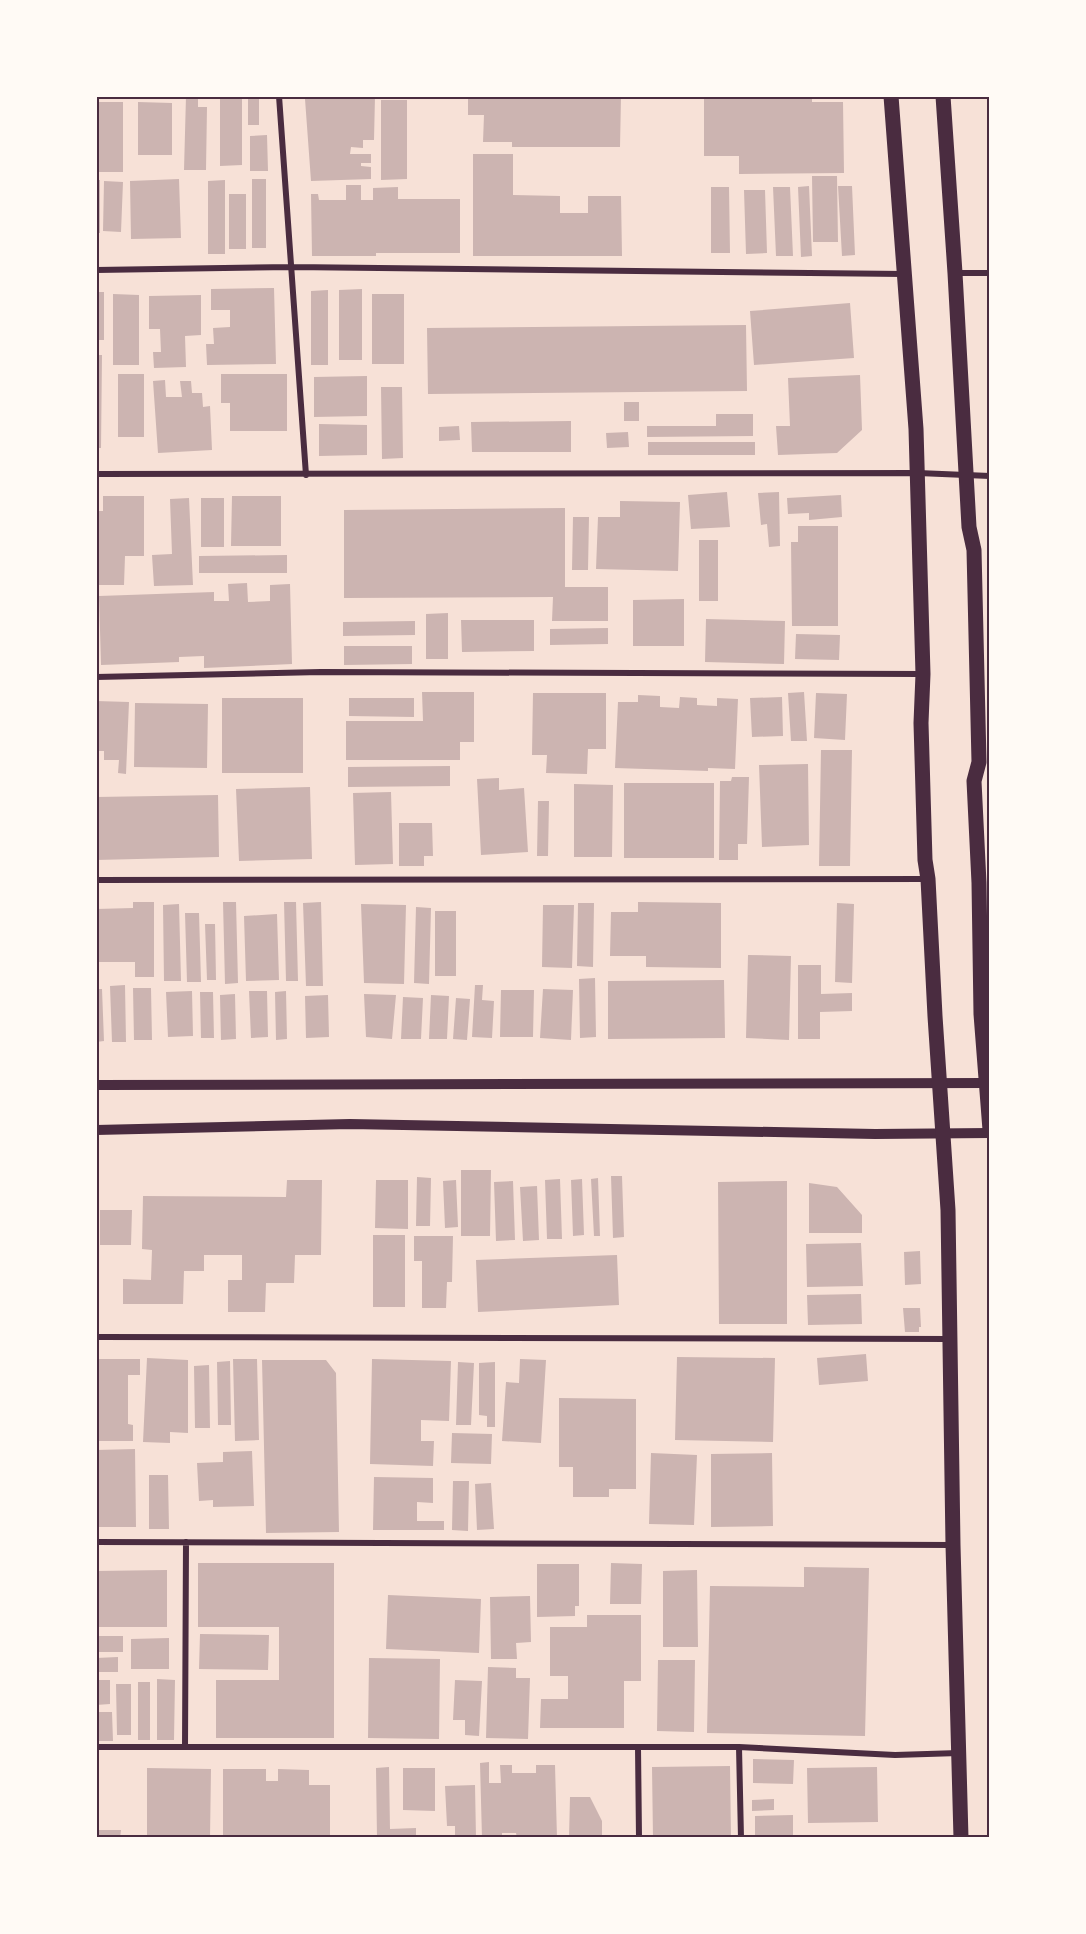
<svg xmlns="http://www.w3.org/2000/svg" width="1086" height="1934" font-family="'Fira Sans',sans-serif">
<style>
.building{fill:#ccb4b1}
.lines{fill:none;stroke-linecap:round;stroke-linejoin:round}
.minor{stroke:#4a2c40;stroke-width:6}
.tertiary{stroke:#4a2c40;stroke-width:10}
.primary{stroke:#4a2c40;stroke-width:15}
.neatline{fill:none;stroke:#4a2c40;stroke-width:2}
</style>
<rect width="100%" height="100%" fill="#f7e1d7"/>
<path class="building" d="M 186,96 L 198,96 L 198,107 L 207,107 L 206,170 L 184,170 Z
M 248,96 L 259,96 L 259,125 L 248,125 Z
M 307,96 L 375,96 L 374,140 L 363,140 L 363,148 L 351,147 L 350,154 L 371,154 L 371,163 L 361,163 L 361,166 L 371,167 L 371,179 L 311,181 L 305,99 Z
M 468,96 L 621,96 L 620,147 L 512,147 L 512,142 L 483,142 L 484,115 L 468,115 Z
M 704,96 L 812,96 L 812,102 L 843,102 L 844,173 L 739,174 L 739,156 L 704,156 Z
M 220,97 L 242,97 L 242,165 L 220,166 Z
M 381,100 L 407,100 L 407,179 L 381,180 Z
M 97,102 L 123,102 L 123,172 L 97,172 Z
M 138,102 L 172,103 L 172,155 L 138,155 Z
M 267,135 L 268,171 L 250,171 L 250,136 Z
M 473,154 L 513,154 L 513,195 L 560,196 L 560,213 L 588,213 L 588,196 L 621,196 L 622,256 L 473,256 Z
M 812,176 L 837,176 L 838,242 L 813,242 Z
M 179,179 L 181,238 L 131,239 L 130,181 Z
M 252,179 L 266,179 L 266,248 L 252,248 Z
M 96,180 L 100,180 L 100,233 L 96,233 Z
M 225,180 L 225,254 L 208,254 L 208,181 Z
M 104,181 L 123,182 L 121,232 L 103,231 Z
M 346,185 L 361,185 L 361,200 L 373,200 L 373,188 L 398,187 L 398,199 L 460,199 L 460,253 L 376,253 L 376,256 L 312,256 L 311,194 L 318,194 L 319,200 L 346,200 Z
M 809,186 L 812,256 L 801,257 L 798,187 Z
M 838,186 L 852,186 L 855,255 L 842,256 Z
M 711,187 L 729,187 L 730,253 L 711,253 Z
M 773,187 L 790,187 L 793,256 L 776,256 Z
M 744,190 L 765,190 L 767,253 L 746,254 Z
M 229,194 L 246,194 L 246,249 L 229,249 Z
M 274,288 L 276,364 L 207,365 L 206,344 L 214,344 L 213,328 L 230,327 L 230,310 L 211,310 L 211,289 Z
M 362,289 L 362,360 L 339,360 L 339,290 Z
M 328,290 L 328,365 L 311,365 L 311,291 Z
M 96,292 L 104,292 L 104,340 L 96,340 Z
M 113,294 L 139,295 L 139,365 L 113,365 Z
M 372,294 L 404,294 L 404,364 L 372,364 Z
M 201,295 L 201,335 L 185,336 L 186,367 L 154,368 L 153,352 L 161,352 L 160,329 L 149,329 L 149,296 Z
M 850,303 L 854,358 L 754,365 L 750,311 Z
M 746,325 L 747,391 L 428,394 L 427,328 Z
M 96,355 L 102,355 L 101,448 L 96,448 Z
M 118,374 L 144,374 L 144,437 L 118,437 Z
M 221,374 L 287,374 L 287,431 L 230,431 L 230,403 L 221,403 Z
M 860,375 L 862,430 L 837,453 L 778,455 L 776,426 L 790,426 L 788,378 Z
M 367,376 L 367,416 L 314,417 L 314,377 Z
M 165,380 L 166,397 L 182,397 L 180,381 L 191,381 L 192,393 L 202,393 L 203,407 L 210,406 L 212,450 L 158,453 L 153,381 Z
M 381,387 L 402,387 L 403,458 L 382,459 Z
M 624,402 L 639,402 L 639,421 L 624,421 Z
M 716,414 L 753,414 L 753,436 L 647,437 L 647,426 L 716,426 Z
M 571,421 L 571,452 L 472,452 L 471,422 Z
M 319,424 L 367,425 L 367,455 L 319,456 Z
M 459,426 L 460,440 L 439,441 L 439,427 Z
M 628,432 L 629,447 L 607,448 L 606,433 Z
M 648,442 L 755,442 L 755,455 L 648,455 Z
M 727,492 L 730,527 L 691,529 L 688,495 Z
M 779,492 L 780,546 L 769,547 L 767,524 L 761,525 L 758,493 Z
M 841,495 L 842,517 L 809,520 L 809,513 L 788,514 L 787,498 Z
M 103,496 L 144,496 L 144,556 L 125,556 L 124,585 L 96,585 L 96,511 L 103,511 Z
M 232,496 L 281,496 L 281,546 L 231,546 Z
M 189,498 L 193,585 L 154,586 L 152,555 L 172,554 L 170,499 Z
M 201,498 L 224,498 L 224,547 L 201,547 Z
M 620,501 L 680,502 L 678,571 L 596,569 L 598,517 L 620,517 Z
M 565,508 L 565,587 L 608,587 L 608,621 L 552,621 L 553,597 L 344,598 L 344,510 Z
M 573,517 L 589,517 L 588,570 L 572,570 Z
M 798,526 L 838,526 L 838,626 L 792,626 L 791,542 L 798,542 Z
M 699,540 L 718,540 L 718,601 L 699,601 Z
M 287,555 L 287,573 L 199,573 L 199,556 Z
M 247,583 L 248,602 L 270,601 L 270,585 L 290,584 L 292,664 L 204,668 L 204,656 L 179,657 L 179,662 L 101,665 L 99,596 L 214,592 L 214,601 L 229,601 L 228,584 Z
M 684,599 L 684,646 L 633,646 L 633,600 Z
M 448,613 L 448,659 L 426,659 L 426,614 Z
M 706,619 L 785,621 L 784,664 L 705,662 Z
M 461,620 L 534,620 L 534,651 L 462,652 Z
M 415,621 L 415,635 L 343,636 L 343,622 Z
M 608,628 L 608,644 L 550,645 L 550,629 Z
M 796,634 L 840,635 L 839,660 L 795,659 Z
M 344,646 L 412,646 L 412,664 L 344,665 Z
M 422,692 L 474,692 L 474,742 L 460,742 L 460,760 L 346,760 L 346,721 L 423,721 Z
M 804,692 L 807,741 L 791,741 L 788,693 Z
M 533,693 L 606,693 L 606,749 L 588,749 L 587,774 L 546,773 L 547,755 L 532,755 Z
M 816,693 L 847,694 L 845,740 L 814,738 Z
M 638,695 L 660,696 L 660,707 L 679,708 L 680,697 L 697,698 L 697,705 L 717,706 L 717,698 L 738,699 L 735,769 L 708,768 L 708,771 L 615,768 L 618,702 L 638,702 Z
M 782,697 L 783,736 L 752,737 L 750,698 Z
M 222,698 L 303,698 L 303,773 L 222,773 Z
M 349,698 L 414,698 L 414,717 L 349,716 Z
M 96,701 L 129,702 L 126,774 L 118,773 L 119,760 L 104,760 L 104,751 L 96,751 Z
M 135,703 L 208,704 L 207,768 L 134,767 Z
M 821,750 L 852,750 L 850,866 L 819,866 Z
M 808,764 L 809,845 L 762,847 L 759,765 Z
M 450,766 L 450,786 L 348,787 L 348,767 Z
M 732,777 L 749,777 L 747,844 L 738,844 L 738,860 L 719,860 L 720,781 L 731,781 Z
M 499,778 L 499,790 L 524,788 L 528,852 L 481,855 L 477,779 Z
M 624,783 L 714,783 L 714,858 L 624,858 Z
M 574,784 L 613,785 L 612,857 L 574,857 Z
M 310,787 L 312,859 L 239,861 L 236,789 Z
M 391,792 L 393,864 L 355,865 L 353,793 Z
M 218,795 L 219,857 L 96,860 L 96,797 Z
M 538,801 L 549,801 L 548,856 L 537,856 Z
M 399,823 L 432,823 L 433,856 L 424,856 L 424,866 L 399,866 Z
M 133,902 L 154,902 L 154,977 L 135,977 L 135,962 L 96,962 L 96,909 L 133,908 Z
M 223,902 L 236,902 L 238,983 L 225,984 Z
M 284,902 L 296,902 L 298,981 L 286,981 Z
M 321,902 L 323,986 L 306,986 L 303,903 Z
M 638,902 L 721,903 L 721,968 L 646,967 L 646,956 L 610,956 L 611,912 L 638,912 Z
M 578,903 L 594,903 L 593,967 L 577,966 Z
M 837,903 L 854,904 L 852,983 L 835,982 Z
M 179,904 L 181,981 L 164,981 L 163,905 Z
M 361,904 L 406,905 L 404,984 L 364,983 Z
M 543,905 L 574,905 L 572,968 L 542,967 Z
M 416,907 L 431,908 L 429,984 L 414,983 Z
M 435,911 L 456,911 L 456,976 L 435,976 Z
M 185,913 L 199,913 L 201,982 L 187,982 Z
M 277,914 L 279,980 L 246,981 L 244,916 Z
M 205,924 L 215,924 L 216,980 L 207,980 Z
M 748,955 L 791,956 L 789,1040 L 746,1038 Z
M 798,965 L 821,965 L 821,994 L 852,993 L 852,1011 L 820,1012 L 820,1039 L 798,1039 Z
M 595,978 L 596,1037 L 580,1038 L 579,979 Z
M 724,980 L 725,1038 L 608,1039 L 608,981 Z
M 125,985 L 126,1042 L 112,1042 L 110,986 Z
M 475,985 L 483,985 L 482,1000 L 494,1001 L 492,1038 L 472,1037 Z
M 133,988 L 151,988 L 152,1040 L 134,1040 Z
M 96,989 L 102,989 L 104,1041 L 96,1042 Z
M 543,989 L 573,990 L 571,1040 L 540,1038 Z
M 501,990 L 534,990 L 533,1037 L 500,1037 Z
M 192,991 L 193,1036 L 168,1037 L 166,992 Z
M 249,991 L 267,991 L 268,1037 L 251,1038 Z
M 286,991 L 287,1039 L 276,1040 L 275,992 Z
M 200,992 L 213,992 L 214,1038 L 201,1038 Z
M 235,994 L 236,1039 L 221,1040 L 220,995 Z
M 364,994 L 396,995 L 392,1039 L 366,1037 Z
M 328,995 L 329,1037 L 306,1038 L 305,996 Z
M 431,995 L 449,996 L 447,1039 L 429,1039 Z
M 403,997 L 423,998 L 421,1039 L 401,1039 Z
M 456,998 L 470,999 L 467,1040 L 453,1039 Z
M 461,1170 L 491,1170 L 490,1236 L 461,1236 Z
M 611,1176 L 622,1176 L 624,1237 L 613,1238 Z
M 417,1177 L 431,1178 L 430,1226 L 416,1226 Z
M 598,1178 L 600,1236 L 594,1236 L 591,1179 Z
M 560,1179 L 562,1239 L 547,1239 L 545,1180 Z
M 582,1179 L 584,1235 L 573,1236 L 571,1180 Z
M 287,1180 L 322,1180 L 321,1255 L 295,1255 L 294,1283 L 266,1283 L 265,1312 L 228,1312 L 228,1280 L 242,1280 L 242,1255 L 204,1255 L 204,1271 L 184,1271 L 183,1304 L 123,1304 L 123,1279 L 151,1280 L 152,1250 L 142,1249 L 143,1196 L 286,1197 Z
M 376,1180 L 408,1180 L 408,1229 L 375,1228 Z
M 456,1180 L 458,1227 L 445,1228 L 443,1181 Z
M 513,1181 L 515,1240 L 496,1241 L 494,1182 Z
M 787,1181 L 787,1324 L 719,1324 L 718,1182 Z
M 809,1183 L 837,1187 L 862,1215 L 862,1233 L 809,1233 Z
M 537,1186 L 539,1240 L 523,1241 L 520,1187 Z
M 100,1210 L 132,1210 L 131,1245 L 100,1245 Z
M 373,1235 L 405,1235 L 405,1307 L 373,1307 Z
M 414,1236 L 453,1236 L 452,1282 L 447,1282 L 446,1308 L 422,1308 L 422,1261 L 414,1261 Z
M 861,1243 L 863,1286 L 807,1287 L 806,1244 Z
M 920,1251 L 921,1284 L 905,1285 L 904,1252 Z
M 617,1255 L 619,1305 L 478,1312 L 476,1260 Z
M 861,1294 L 862,1324 L 808,1325 L 807,1295 Z
M 903,1308 L 920,1308 L 921,1327 L 919,1327 L 919,1332 L 905,1332 Z
M 866,1354 L 868,1381 L 819,1385 L 817,1358 Z
M 677,1357 L 775,1358 L 773,1442 L 675,1440 Z
M 147,1358 L 188,1360 L 188,1433 L 170,1432 L 170,1443 L 143,1442 Z
M 96,1359 L 140,1359 L 140,1375 L 128,1375 L 128,1424 L 133,1425 L 133,1441 L 96,1441 Z
M 233,1359 L 257,1359 L 259,1440 L 235,1441 Z
M 372,1359 L 451,1361 L 449,1421 L 421,1420 L 421,1441 L 434,1441 L 433,1466 L 370,1464 Z
M 520,1359 L 546,1360 L 541,1443 L 502,1441 L 506,1382 L 519,1383 Z
M 262,1360 L 326,1360 L 336,1373 L 339,1532 L 266,1533 Z
M 230,1361 L 231,1425 L 218,1425 L 217,1362 Z
M 458,1362 L 474,1363 L 471,1425 L 456,1425 Z
M 495,1362 L 495,1427 L 487,1427 L 487,1416 L 479,1415 L 479,1363 Z
M 209,1365 L 210,1428 L 195,1428 L 194,1366 Z
M 559,1398 L 636,1399 L 636,1489 L 609,1489 L 609,1497 L 573,1497 L 573,1467 L 559,1467 Z
M 452,1433 L 492,1434 L 491,1464 L 451,1463 Z
M 135,1449 L 136,1527 L 96,1527 L 96,1450 Z
M 252,1451 L 254,1506 L 213,1507 L 213,1500 L 199,1501 L 197,1463 L 223,1462 L 223,1452 Z
M 651,1453 L 697,1455 L 694,1525 L 649,1524 Z
M 772,1453 L 773,1526 L 711,1527 L 711,1454 Z
M 149,1475 L 168,1475 L 169,1529 L 149,1529 Z
M 374,1477 L 433,1478 L 433,1503 L 417,1502 L 417,1521 L 444,1521 L 444,1530 L 373,1530 Z
M 453,1481 L 469,1481 L 468,1531 L 452,1530 Z
M 491,1483 L 494,1529 L 477,1530 L 475,1484 Z
M 198,1563 L 334,1563 L 334,1738 L 216,1738 L 216,1680 L 279,1680 L 279,1627 L 198,1627 Z
M 611,1563 L 642,1564 L 641,1604 L 610,1604 Z
M 537,1564 L 579,1564 L 579,1606 L 575,1606 L 575,1616 L 537,1617 Z
M 804,1567 L 869,1568 L 865,1736 L 707,1733 L 710,1586 L 804,1587 Z
M 167,1570 L 167,1627 L 96,1627 L 96,1571 Z
M 697,1570 L 698,1647 L 663,1647 L 663,1571 Z
M 388,1595 L 481,1599 L 479,1653 L 386,1649 Z
M 530,1596 L 531,1642 L 516,1643 L 517,1659 L 491,1659 L 490,1597 Z
M 587,1615 L 641,1615 L 641,1681 L 624,1681 L 624,1728 L 540,1728 L 541,1699 L 568,1699 L 568,1676 L 550,1676 L 550,1627 L 587,1627 Z
M 200,1634 L 269,1635 L 268,1670 L 199,1669 Z
M 96,1636 L 123,1636 L 123,1652 L 96,1652 Z
M 169,1638 L 169,1669 L 131,1669 L 131,1639 Z
M 118,1657 L 118,1672 L 96,1672 L 96,1658 Z
M 369,1658 L 440,1659 L 439,1739 L 368,1738 Z
M 658,1660 L 695,1660 L 694,1732 L 657,1731 Z
M 488,1667 L 516,1668 L 516,1678 L 530,1678 L 528,1739 L 486,1738 Z
M 157,1679 L 175,1680 L 174,1740 L 157,1740 Z
M 96,1680 L 110,1680 L 110,1704 L 96,1705 Z
M 455,1680 L 482,1681 L 479,1736 L 465,1735 L 465,1720 L 453,1720 Z
M 138,1682 L 150,1682 L 150,1740 L 138,1740 Z
M 116,1684 L 131,1684 L 131,1735 L 117,1735 Z
M 96,1712 L 112,1712 L 113,1741 L 96,1741 Z
M 753,1759 L 794,1760 L 793,1784 L 753,1783 Z
M 489,1762 L 489,1783 L 501,1783 L 500,1765 L 512,1765 L 512,1773 L 536,1773 L 536,1765 L 555,1765 L 557,1838 L 517,1838 L 516,1833 L 502,1833 L 502,1838 L 482,1838 L 480,1763 Z
M 730,1766 L 731,1838 L 653,1838 L 652,1767 Z
M 389,1767 L 390,1829 L 416,1828 L 416,1838 L 377,1838 L 376,1768 Z
M 877,1767 L 878,1822 L 808,1823 L 807,1768 Z
M 147,1768 L 211,1769 L 210,1838 L 147,1838 Z
M 403,1768 L 435,1768 L 435,1811 L 403,1810 Z
M 223,1769 L 266,1769 L 266,1781 L 278,1781 L 278,1769 L 309,1770 L 309,1785 L 330,1785 L 330,1836 L 300,1836 L 300,1838 L 226,1838 L 223,1836 Z
M 475,1785 L 476,1838 L 455,1838 L 455,1826 L 447,1826 L 445,1786 Z
M 570,1797 L 590,1797 L 602,1821 L 602,1838 L 569,1838 Z
M 774,1799 L 774,1810 L 752,1811 L 752,1800 Z
M 793,1815 L 793,1838 L 755,1838 L 755,1816 Z
M 96,1830 L 121,1830 L 120,1838 L 96,1838 Z
M 880,1835 L 880,1838 L 849,1838 L 849,1836 Z"/>
<g class="lines">
<path class="minor" d="M 279,96 L 306,475
M 96,270 L 292,267 L 904,274
M 955,273 L 990,273
M 96,474 L 918,473 L 990,476
M 96,677 L 321,672 L 922,674
M 96,880 L 926,879
M 96,1337 L 950,1339
M 96,1542 L 953,1545
M 96,1747 L 739,1747 L 895,1755 L 959,1753
M 185,1747 L 186,1542
M 638,1747 L 639,1838
M 739,1747 L 741,1838"/>
<path class="tertiary" d="M 96,1085 L 990,1083
M 96,1130 L 350,1124 L 875,1134 L 990,1133"/>
<path class="primary" d="M 891,96 L 916,429 L 923,674 L 921,723 L 925,860 L 928,879 L 935,1016 L 948,1210 L 953,1545 L 961,1838
M 943,96 L 955,273 L 969,527 L 974,550 L 979,762 L 974,781 L 979,883 L 981,1014 L 990,1130"/>
</g>
<rect width="1086" height="1934" fill="none" stroke="#fffaf5" stroke-width="195"/>
<rect x="98" y="98" width="890" height="1738" class="neatline"/>
</svg>
